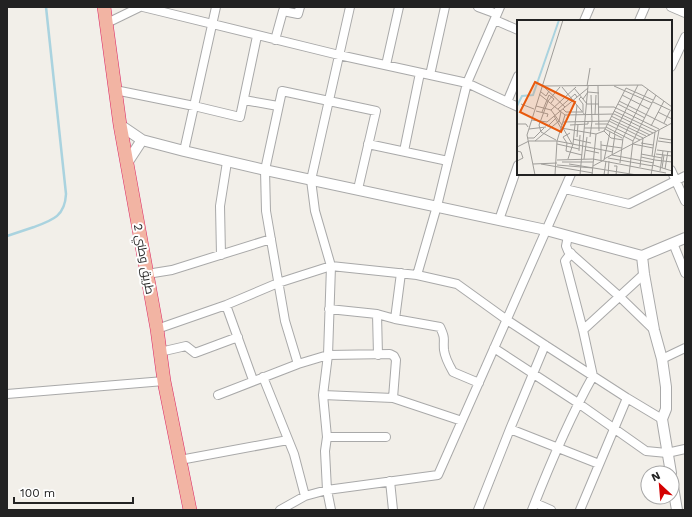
<svg xmlns="http://www.w3.org/2000/svg" width="692" height="517" font-family="'Work Sans',Cairo,sans-serif">
<style>
.lines{fill:none;stroke-linecap:round;stroke-linejoin:round}
.stream{stroke:#aad3df;stroke-width:2.5}
.minor-casing{stroke:#a9a9a9;stroke-width:10}
.tertiary-casing{stroke:#a9a9a9;stroke-width:12}
.trunk-casing{stroke:#dc2a67;stroke-width:14}
.minor{stroke:#fff;stroke-width:8}
.tertiary{stroke:#fff;stroke-width:10}
.trunk{stroke:#f2b4a3;stroke-width:13}
.labels{text-anchor:middle;dominant-baseline:central;stroke-width:4;stroke-linejoin:round;paint-order:stroke}
.street-label{font-size:12px;fill:#222;stroke:#fff}
.inset-river{fill:none;stroke:#aad3df;stroke-width:2}
.inset-road{fill:none;stroke:#9f9d99;stroke-width:1}
.view{fill:#e8590c;fill-opacity:0.15;stroke:#e8590c;stroke-width:2}
.inset-edge{fill:none;stroke:#222;stroke-width:2}
</style>
<rect width="100%" height="100%" fill="#f2efe9"/>
<g class="lines">
<path class="stream" d="M 7,236 C 16,233 25,230 34,227 C 53,220 65,216 66,194 L 46,7"/>
<g class="minor-casing">
<path id="minor" d="M 143,7 L 339,55 L 467,83 L 518,107
M 478,7 L 497,14
M 671,7 L 685,13
M 495,20 L 518,30
M 584,21 L 590,7
M 639,21 L 645,7
M 105,24 L 140,7
M 275,40 L 283,11 L 298,14 L 300,7
M 386,65 L 399,7
M 671,67 L 685,37
M 430,75 L 445,7
M 115,90 L 194,106 L 240,117 L 257,36
M 244,100 L 278,106
M 507,102 L 518,76
M 368,144 L 448,161
M 184,151 L 216,7
M 404,151 L 420,73
M 671,170 L 685,201
M 565,189 L 629,204 L 685,176
M 499,220 L 518,165
M 568,236 L 566,246 L 568,251 L 620,297 L 654,330
M 673,243 L 685,273
M 221,255 L 220,206 L 227,162
M 147,274 L 172,270 L 271,239
M 417,275 L 437,206 L 467,83 L 500,7
M 226,305 L 253,380
M 329,309 L 377,314 L 395,319 L 440,327 C 446,340 443,338 444,350 C 445,358 449,365 453,372 L 479,383
M 377,314 L 378,355
M 395,319 L 401,273
M 157,329 L 226,305 L 278,283 L 331,266 L 417,275 L 457,284 L 507,320 L 545,345 L 627,398 L 662,419
M 583,330 L 644,274
M 494,348 L 578,403 L 646,451 L 667,453 L 685,449
M 160,352 L 186,346 L 195,353 L 238,337
M 662,359 L 685,348
M 298,364 L 285,321 L 266,211 L 265,170 L 282,91 L 376,111 L 358,189
M 263,377 L 294,454 L 305,496
M 7,394 L 164,381
M 218,395 L 298,364 L 328,355 L 390,354 L 394,356 L 396,360 L 393,398
M 323,395 L 393,398 L 462,421
M 510,429 L 599,464
M 327,437 L 386,437
M 180,460 L 288,440
M 390,481 L 393,510
M 535,503 L 551,510
M 280,510 L 305,496 L 327,490 L 438,475 L 571,174
M 331,510 L 327,490 L 325,451 L 327,437 L 323,395 L 328,355 L 331,266 L 315,211 L 311,180 L 350,7
M 478,510 L 510,429 L 545,345
M 532,510 C 550,464 569,419 593,376 L 583,330 L 565,261 L 571,253
M 580,510 L 627,398"/>
</g>
<g class="tertiary-casing">
<path id="tertiary" d="M 120,125 L 142,140 L 184,151 L 265,170 L 546,230 L 642,256 L 685,238
M 127,163 L 142,140
M 642,256 L 644,274 L 654,330 L 662,359 L 666,387 L 666,409 L 662,419 L 671,473
M 672,481 L 677,510"/>
</g>
<g class="trunk-casing">
<path id="trunk" d="M 104,7 L 120,125 L 157,329 L 164,381 L 190,510"/>
</g>
<use href="#minor" class="minor"/>
<use href="#tertiary" class="tertiary"/>
<use href="#trunk" class="trunk"/>
</g>
<g class="labels">
<g class="street-label">
<text transform="translate(144 259) rotate(80)">طريق وطني 2</text>
</g>
</g>
<g transform="translate(517 20)">
<rect width="155" height="155" fill="#f2efe9"/>
<path class="inset-river" d="M 0,86 L 5,76 L 16,75 L 42,0"/>
<path class="inset-road" d="M 26,66 L 125,65 L 155,87M 70,66 L 73,48M 81,66 L 82,111M 97,66 L 135,83M 27,67 L 48,87M 45,67 L 68,95M 57,68 L 70,84 L 82,84M 24,72 L 29,76 L 32,71M 22,74 L 48,95 L 97,94 L 136,113M 105,75 L 132,89M 64,77 L 62,79 L 66,84 L 66,92M 66,79 L 71,72 L 82,73M 102,81 L 150,105M 136,82 L 155,91M 4,84 L 17,89M 101,84 L 128,98M 19,86 L 34,90 L 45,105M 82,87 L 97,87 L 142,109M 41,89 L 58,74 L 60,77M 46,89 L 49,92 L 65,92M 34,90 L 59,67M 19,91 L 31,94 L 30,97M 97,91 L 139,111M 25,92 L 32,75 L 37,79 L 34,83M 141,92 L 155,99M 78,95 L 79,75M 37,96 L 44,108 L 79,114 L 87,111M 94,96 L 133,115M 93,99 L 129,116M 15,100 L 30,102 L 71,68M 46,102 L 92,101 L 126,118 L 123,147M 147,103 L 153,91M 0,104 L 9,104 L 11,107M 27,104 L 31,106 L 39,98M 78,104 L 90,104 L 123,120M 53,105 L 71,104 L 71,101M 134,106 L 147,81M 89,107 L 116,121M 46,108 L 55,124M 67,108 L 88,108M 12,109 L 29,107M 88,109 L 105,118M 87,111 L 109,68 L 136,80M 87,111 L 94,118 L 106,120M 53,113 L 46,117 L 50,123 L 49,131 L 65,135M 97,114 L 121,65M 98,114 L 95,135 L 137,143M 60,117 L 61,104M 73,117 L 75,101 L 74,75M 11,118 L 17,118 L 27,108M 142,118 L 155,120M 56,119 L 74,123M 39,120 L 24,112 L 22,105 L 31,81 L 43,67M 18,121 L 42,101 L 44,92M 84,121 L 84,140M 141,121 L 155,123M 124,123 L 136,125M 40,124 L 62,129M 116,124 L 136,128M 84,125 L 105,128M 0,127 L 12,121 L 40,121 L 96,132M 68,130 L 82,133M 140,130 L 155,132M 0,131 L 4,132 L 6,138 L 0,141M 62,131 L 63,115M 124,134 L 145,138M 139,134 L 155,136M 135,136 L 138,112M 124,137 L 138,140M 91,138 L 136,146M 51,139 L 56,124 L 60,85M 67,139 L 70,117M 87,139 L 155,103M 40,140 L 76,139 L 149,153M 138,140 L 155,142M 45,142 L 76,142M 103,143 L 106,118 L 131,69M 16,144 L 40,143M 24,144 L 76,153M 52,144 L 120,155M 40,145 L 76,148M 136,145 L 155,151M 76,146 L 87,140 L 93,112M 97,146 L 100,146 L 99,155M 145,148 L 147,135M 148,149 L 151,131M 143,151 L 146,131M 18,155 L 10,115 L 46,0M 38,155 L 40,121 L 48,95M 63,155 L 71,66M 75,155 L 79,114M 87,155 L 89,141M 91,155 L 92,141M 112,155 L 116,121 L 139,75M 134,155 L 142,110"/>
<path class="view" d="M 18,62 L 58,82 L 44,112 L 3,92 Z"/>
<rect width="155" height="155" class="inset-edge"/>
</g>
<rect width="692" height="517" fill="none" stroke="#222222" stroke-width="16"/>
<g transform="translate(660 485) rotate(334)"><circle r="19" fill="#ffffff" stroke="#a7a7a7"/>
<path d="M0-3L7 15L0 10L-7 15Z" fill="#d40000"/>
<text y="-6" font-size="11" font-weight="bold" text-anchor="middle" fill="#222222">N</text>
</g>
<path d="M14 497v6h119v-6" fill="none" stroke="#222222" stroke-width="2"/>
<text x="20" y="497" font-size="12" fill="#222222" stroke="#ffffff" stroke-width="3" paint-order="stroke">100 m</text>
</svg>
